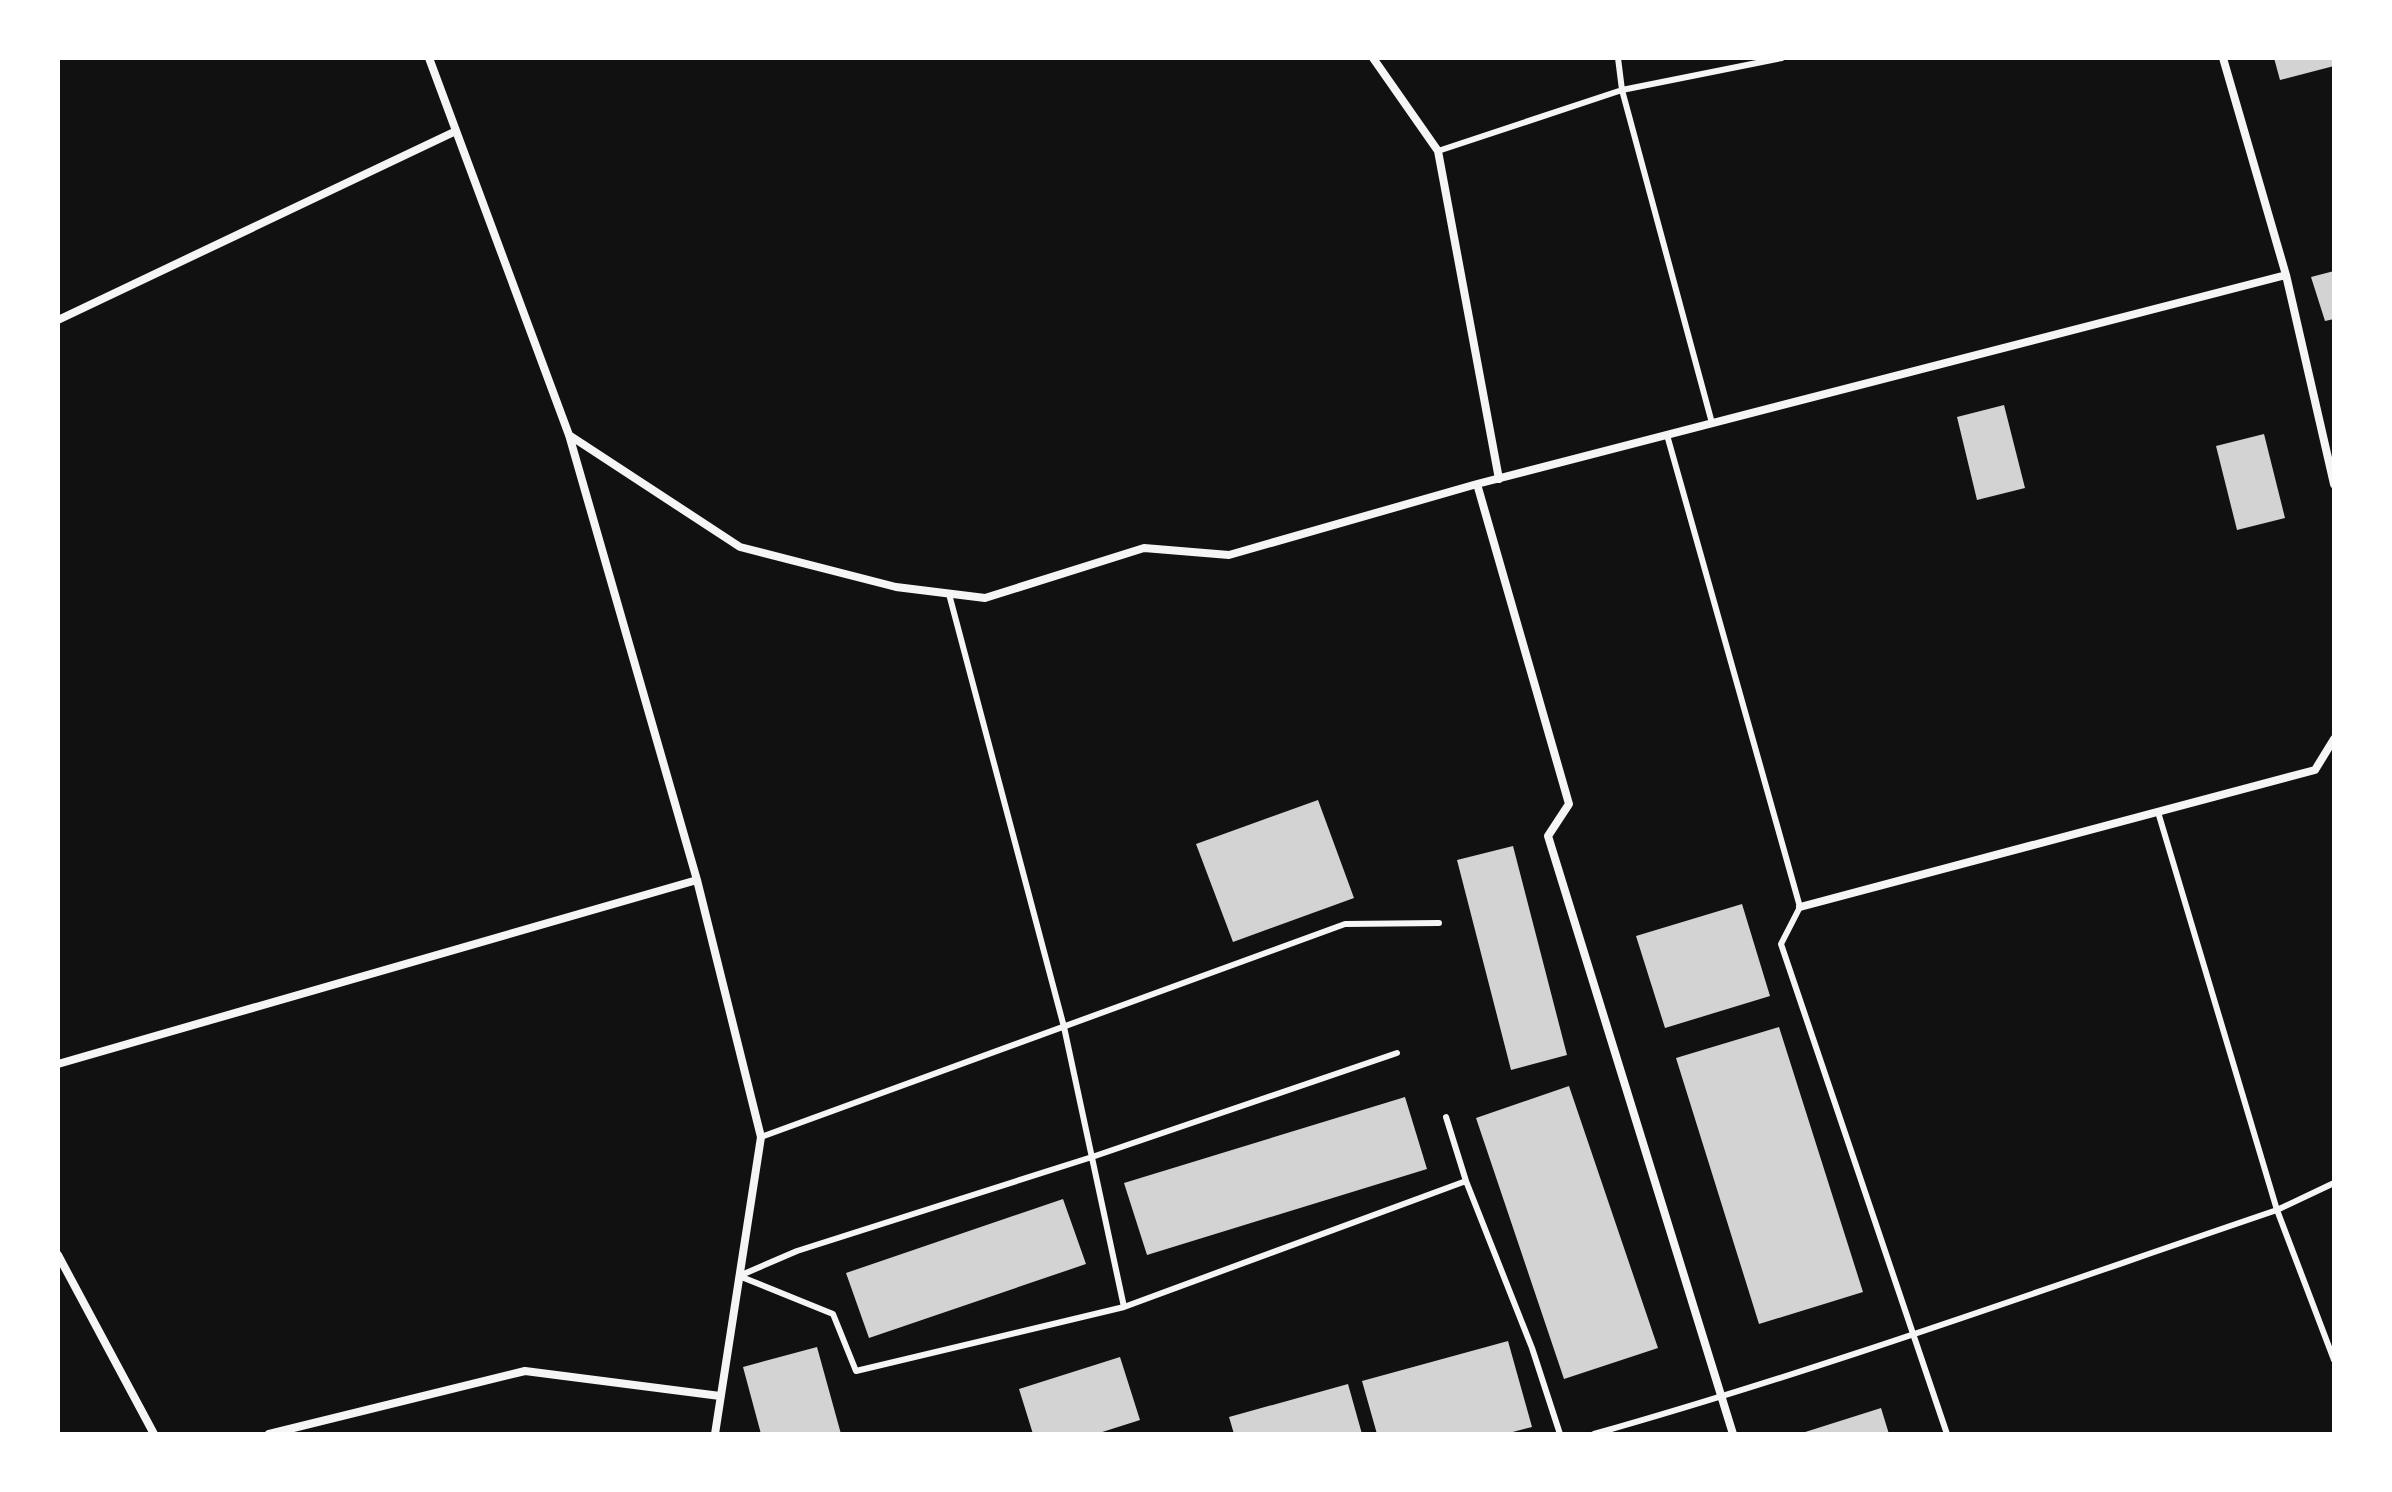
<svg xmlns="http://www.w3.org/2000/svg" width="2392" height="1492" font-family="'IBM Plex Sans',sans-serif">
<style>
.building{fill:#d3d3d3}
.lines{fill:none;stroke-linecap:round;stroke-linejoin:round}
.service{stroke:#f5f5f5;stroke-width:6}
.minor{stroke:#f5f5f5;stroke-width:8}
</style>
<rect width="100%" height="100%" fill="#111"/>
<path class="building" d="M 2274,58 L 2334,58 L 2334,66 L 2280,80 Z
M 2334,271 L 2334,319 L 2325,321 L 2311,277 Z
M 2004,405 L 2025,488 L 1977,500 L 1957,417 Z
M 2264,434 L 2285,518 L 2237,530 L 2216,446 Z
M 1318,800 L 1354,898 L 1233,942 L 1196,844 Z
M 1513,846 L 1567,1055 L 1511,1070 L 1457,860 Z
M 1742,904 L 1770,996 L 1665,1028 L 1636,936 Z
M 1779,1027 L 1863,1292 L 1759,1324 L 1676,1058 Z
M 1569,1086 L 1658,1348 L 1564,1379 L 1476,1118 Z
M 1405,1097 L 1427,1169 L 1147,1255 L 1124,1183 Z
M 1063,1199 L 1086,1264 L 869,1338 L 846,1273 Z
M 1508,1341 L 1532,1427 L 1505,1434 L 1377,1434 L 1362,1381 Z
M 817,1347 L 841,1434 L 761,1434 L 743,1367 Z
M 1120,1357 L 1140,1420 L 1096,1434 L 1033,1434 L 1019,1389 Z
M 1348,1384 L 1362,1434 L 1234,1434 L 1229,1417 Z
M 1881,1408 L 1889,1434 L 1802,1434 L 1802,1433 Z"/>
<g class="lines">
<path class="service" d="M 1618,58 L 1622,90 L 1712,423
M 1438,151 L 1622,90 L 1782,58
M 1667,435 L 1800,907 L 1781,944 L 1947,1434
M 949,594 L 1064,1027 L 1124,1307
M 2158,812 L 2277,1210 L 2334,1360
M 761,1137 L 1345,924 L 1439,923
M 1466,1181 L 1532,1348 L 1560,1434
M 739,1276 L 833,1314 L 856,1371 L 1124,1307 L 1466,1181 L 1446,1117
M 739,1276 L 797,1251 L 1092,1157 L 1397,1053
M 1594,1434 C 1824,1369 2050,1287 2277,1210 L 2334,1183"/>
<path class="minor" d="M 429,58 L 569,435 L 697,880 L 761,1137 L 715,1434
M 1373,58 L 1438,151 L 1499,479
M 2223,58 L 2286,275 L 2334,484
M 58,320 L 456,131
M 569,435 L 740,547 L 896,587 L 985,598 L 1144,548 L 1229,555 L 1477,484 L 2286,275
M 1477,484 L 1569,804 L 1548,836 L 1733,1434
M 1800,907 L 2315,770 L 2334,739
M 58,1064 L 697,880
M 58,1255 L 154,1434
M 269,1434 L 525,1371 L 720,1396"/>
</g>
<rect width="2392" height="1492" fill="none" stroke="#ffffff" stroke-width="120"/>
</svg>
